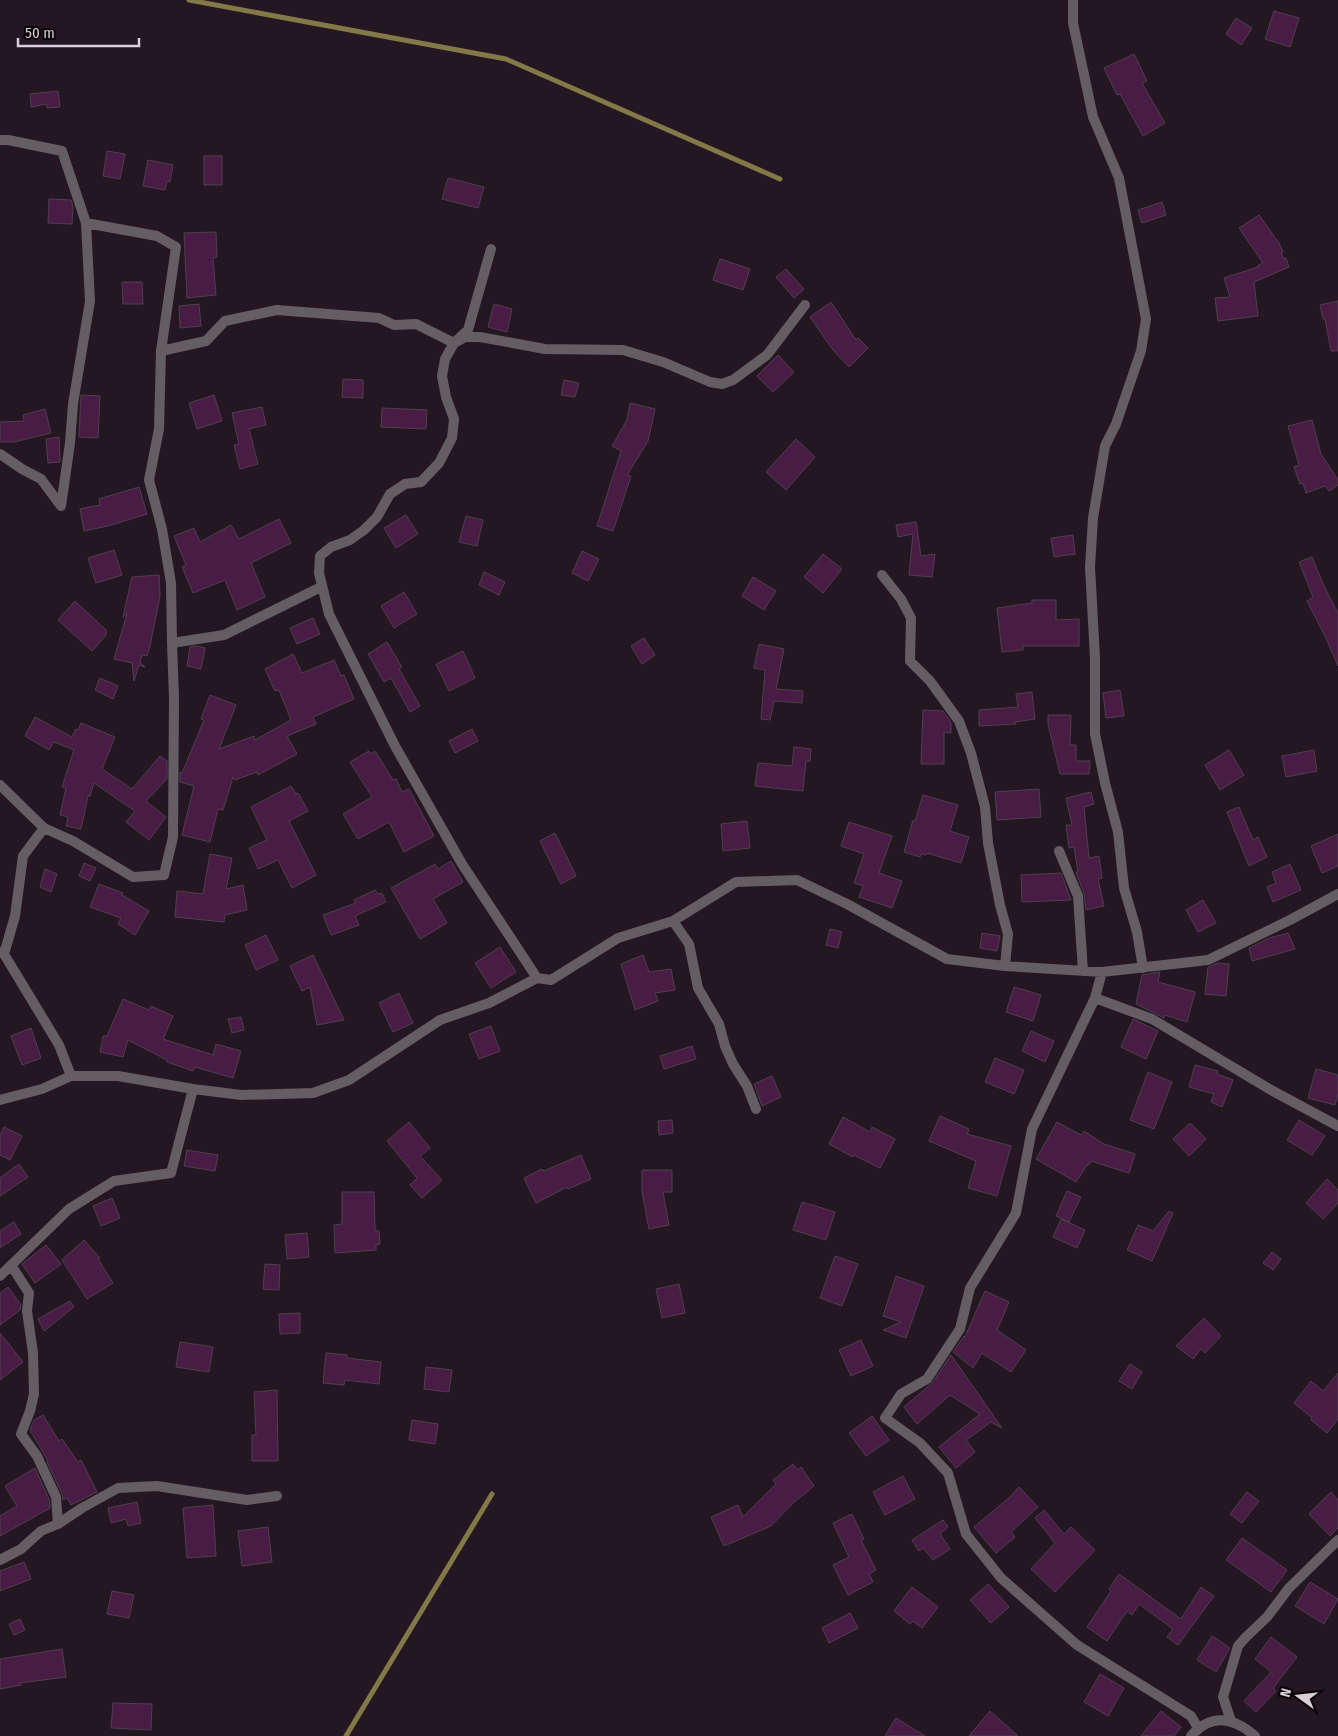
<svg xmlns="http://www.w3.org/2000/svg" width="1338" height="1736" font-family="'Fira Sans Condensed',sans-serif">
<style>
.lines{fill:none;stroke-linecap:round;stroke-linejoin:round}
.stream{stroke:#837847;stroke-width:5}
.building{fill:#481c44;stroke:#4f404d}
.minor{stroke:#645d63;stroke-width:10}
</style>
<rect width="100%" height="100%" fill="#241722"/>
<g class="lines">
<path class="stream" d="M 189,0 L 506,59 L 780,179
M 346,1736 L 492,1494"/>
</g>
<path class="building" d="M 1274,11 L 1299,18 L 1290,47 L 1265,39 Z
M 1236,18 L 1252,28 L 1241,45 L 1226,34 Z
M 1134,54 L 1147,81 L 1142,83 L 1165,123 L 1143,136 L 1120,94 L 1117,95 L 1104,68 Z
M 58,91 L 60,107 L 47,108 L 47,104 L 31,107 L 30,94 Z
M 107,151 L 125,154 L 120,179 L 103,176 Z
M 204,156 L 222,156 L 222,185 L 204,185 Z
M 148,160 L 173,165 L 170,182 L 167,181 L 165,190 L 143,186 Z
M 448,178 L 484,187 L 478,208 L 442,199 Z
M 49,199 L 71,200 L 73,206 L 72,224 L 48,223 Z
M 1162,202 L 1166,215 L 1142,223 L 1138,210 Z
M 1259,215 L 1279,243 L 1283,252 L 1281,253 L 1284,259 L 1286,258 L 1289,267 L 1254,282 L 1258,316 L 1218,321 L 1215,298 L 1230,297 L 1224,278 L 1258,267 L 1257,266 L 1263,263 L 1239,228 Z
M 216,232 L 217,257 L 213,258 L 216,295 L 187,298 L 184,233 Z
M 720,259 L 750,269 L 743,290 L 713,280 Z
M 786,269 L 804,289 L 794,298 L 776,277 Z
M 122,282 L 142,282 L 143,304 L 123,304 Z
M 1338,301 L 1338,351 L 1331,351 L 1325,319 L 1323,319 L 1320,305 Z
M 831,302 L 856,340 L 858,338 L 868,348 L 849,367 L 833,350 L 810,317 Z
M 199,304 L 201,326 L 180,328 L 179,306 Z
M 494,304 L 512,309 L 507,332 L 488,327 Z
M 778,355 L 794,372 L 773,392 L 757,376 Z
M 343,379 L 363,380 L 363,398 L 342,397 Z
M 564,380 L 579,383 L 575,397 L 561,395 Z
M 81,395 L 100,396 L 98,438 L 79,437 Z
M 214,395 L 222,421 L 197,429 L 189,403 Z
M 630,403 L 655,409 L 648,441 L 627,475 L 631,476 L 613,531 L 597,526 L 621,451 L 612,446 L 627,420 Z
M 262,407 L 266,425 L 249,429 L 258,464 L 240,469 L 234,445 L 239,444 L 232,413 Z
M 382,408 L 427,410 L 426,429 L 381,427 Z
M 45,409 L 51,433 L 14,442 L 0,442 L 0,422 L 24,421 L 23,415 Z
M 1312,420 L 1321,454 L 1338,480 L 1338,485 L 1329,491 L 1325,486 L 1306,493 L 1303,483 L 1300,484 L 1294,467 L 1299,465 L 1288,426 Z
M 59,437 L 60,462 L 48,463 L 46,439 Z
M 796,439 L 815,457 L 786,490 L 766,472 Z
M 139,487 L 147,514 L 108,526 L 84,531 L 80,509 L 100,505 L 99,499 Z
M 406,515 L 418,534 L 396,548 L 384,528 Z
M 466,516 L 483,520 L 477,546 L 459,542 Z
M 279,519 L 291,543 L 251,563 L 265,597 L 237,610 L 225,580 L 193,593 L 182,567 L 186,565 L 174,536 L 194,528 L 200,542 L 231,525 L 239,539 Z
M 916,522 L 921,556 L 935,554 L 932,577 L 909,575 L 913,534 L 898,537 L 896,525 Z
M 1073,535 L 1075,554 L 1054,557 L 1051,538 Z
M 114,550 L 122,575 L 96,583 L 88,558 Z
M 582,551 L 599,559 L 588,581 L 572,573 Z
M 823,554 L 842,569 L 823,593 L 804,577 Z
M 1312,557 L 1323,584 L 1338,613 L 1338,666 L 1325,636 L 1307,601 L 1313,597 L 1299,562 Z
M 484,572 L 505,582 L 499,595 L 479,585 Z
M 159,575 L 160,596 L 150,646 L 147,656 L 142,655 L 140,662 L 145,667 L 139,665 L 134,681 L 132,663 L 114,659 L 127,613 L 123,617 L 132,577 Z
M 753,577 L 776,591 L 764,610 L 742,596 Z
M 404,592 L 417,614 L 394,628 L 381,606 Z
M 1032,600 L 1056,600 L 1056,620 L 1079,619 L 1079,646 L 1023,646 L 1023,650 L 1002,652 L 997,608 L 1032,603 Z
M 75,601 L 106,630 L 106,635 L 92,651 L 58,620 Z
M 313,618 L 320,634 L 297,644 L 290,628 Z
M 644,638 L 655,655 L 642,664 L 631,646 Z
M 387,642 L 402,667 L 399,669 L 420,706 L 410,712 L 391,678 L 384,682 L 368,654 Z
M 759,644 L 784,649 L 776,689 L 803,691 L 802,703 L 774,701 L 770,720 L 761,719 L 765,670 L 754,668 Z
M 197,646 L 205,648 L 201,669 L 187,666 L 190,647 Z
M 463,651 L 475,678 L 449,691 L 436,664 Z
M 293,654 L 302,673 L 334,660 L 341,676 L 344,675 L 354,699 L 313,717 L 316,724 L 287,736 L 297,754 L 258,775 L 257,772 L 235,780 L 233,777 L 223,810 L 218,809 L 210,842 L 182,835 L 194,786 L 180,782 L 180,772 L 182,773 L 204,720 L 201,719 L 210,695 L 236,705 L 219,749 L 254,736 L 255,740 L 291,720 L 279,690 L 275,691 L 265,669 Z
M 100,678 L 118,686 L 113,699 L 95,690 Z
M 1120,690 L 1124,716 L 1106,718 L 1103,693 Z
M 1032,692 L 1035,719 L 1015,722 L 1016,724 L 979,726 L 979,710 L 1018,707 L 1016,694 Z
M 923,710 L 943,711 L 951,722 L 951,733 L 944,732 L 944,764 L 921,764 Z
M 1048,715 L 1071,715 L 1070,745 L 1076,745 L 1076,761 L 1090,761 L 1089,774 L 1060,774 L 1048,724 Z
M 35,717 L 72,737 L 76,729 L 78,730 L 81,723 L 115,737 L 102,769 L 132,789 L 160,756 L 167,761 L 167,779 L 146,801 L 166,817 L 149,840 L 126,822 L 135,811 L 94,783 L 90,796 L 88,796 L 81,829 L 66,826 L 68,817 L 60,815 L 66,788 L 62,787 L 74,750 L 54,742 L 49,750 L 25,736 Z
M 472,729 L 478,741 L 455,753 L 449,741 Z
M 794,747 L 811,749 L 810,761 L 806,761 L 803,791 L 755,786 L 758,763 L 792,766 Z
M 1229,750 L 1244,775 L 1220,790 L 1205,765 Z
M 1314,750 L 1317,771 L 1286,777 L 1282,756 Z
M 369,751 L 370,754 L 375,751 L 393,780 L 396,779 L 402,792 L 409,789 L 434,836 L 404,852 L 389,822 L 358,839 L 343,814 L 372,797 L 350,762 Z
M 291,786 L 296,794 L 298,793 L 308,811 L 289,821 L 316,875 L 292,888 L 278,860 L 258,869 L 249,848 L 267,840 L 251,807 Z
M 1039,789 L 1041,817 L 997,820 L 995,792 Z
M 1091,792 L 1094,804 L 1084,807 L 1089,858 L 1099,856 L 1102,878 L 1098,879 L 1104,906 L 1086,910 L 1084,894 L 1076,872 L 1078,872 L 1074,847 L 1069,848 L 1066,825 L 1072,825 L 1066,798 Z
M 923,795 L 958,805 L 950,831 L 969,837 L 961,863 L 927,853 L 926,855 L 921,854 L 920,857 L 904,852 L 913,820 L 915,821 Z
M 1239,807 L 1253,840 L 1258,837 L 1267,857 L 1249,866 L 1227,812 Z
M 747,821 L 750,848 L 723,851 L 721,824 Z
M 849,822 L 892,836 L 879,873 L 902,881 L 892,908 L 859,897 L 863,886 L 854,883 L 864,854 L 841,846 Z
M 555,833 L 576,876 L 561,884 L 540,841 Z
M 1338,834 L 1338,866 L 1322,873 L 1311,846 Z
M 210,854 L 232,858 L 226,889 L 243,885 L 247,910 L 225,915 L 224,922 L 175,917 L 177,891 L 203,894 Z
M 451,861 L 463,882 L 433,899 L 447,923 L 420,939 L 391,888 L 435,864 L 438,869 Z
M 84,863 L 96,868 L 90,881 L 79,876 Z
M 1290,864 L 1301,890 L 1273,902 L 1267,887 L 1276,883 L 1272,872 Z
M 45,869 L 57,874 L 51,892 L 40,887 Z
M 1061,873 L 1071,900 L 1022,902 L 1021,875 Z
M 99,884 L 123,893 L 122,895 L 149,911 L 135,935 L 118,924 L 121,918 L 90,907 Z
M 375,890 L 378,894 L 382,893 L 386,902 L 355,916 L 359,925 L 331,935 L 323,915 L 356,903 L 354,900 Z
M 1203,900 L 1216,923 L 1198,932 L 1186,910 Z
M 830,929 L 842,932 L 838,948 L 826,945 Z
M 982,933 L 1000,936 L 997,951 L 980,948 Z
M 1288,933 L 1295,949 L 1252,961 L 1249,948 L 1269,938 Z
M 266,935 L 278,960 L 256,970 L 245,945 Z
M 500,947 L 516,972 L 491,988 L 475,963 Z
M 313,955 L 344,1020 L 317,1025 L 310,987 L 302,991 L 290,966 Z
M 643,955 L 649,972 L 671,969 L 675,990 L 655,993 L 658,1001 L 635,1010 L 621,964 Z
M 1218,963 L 1229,964 L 1226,996 L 1205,994 L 1208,967 Z
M 1160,972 L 1158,982 L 1195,992 L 1187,1022 L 1165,1015 L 1164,1018 L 1136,1004 L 1142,975 Z
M 1014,987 L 1041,995 L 1033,1021 L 1006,1012 Z
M 399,993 L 413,1023 L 393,1032 L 379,1003 Z
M 123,999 L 149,1010 L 151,1006 L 173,1016 L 163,1039 L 213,1055 L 216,1044 L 241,1051 L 233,1078 L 195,1067 L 193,1071 L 167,1062 L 167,1060 L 128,1040 L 123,1057 L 100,1052 L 103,1036 L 107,1036 Z
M 241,1017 L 244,1030 L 232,1033 L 228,1019 Z
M 1133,1019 L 1158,1031 L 1146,1059 L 1121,1047 Z
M 491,1026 L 500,1051 L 479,1059 L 469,1034 Z
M 31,1028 L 41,1058 L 22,1065 L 11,1036 Z
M 1031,1031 L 1054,1041 L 1045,1062 L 1022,1051 Z
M 692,1046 L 696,1059 L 664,1069 L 660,1056 Z
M 995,1058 L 1024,1070 L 1014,1094 L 985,1082 Z
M 1195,1065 L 1218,1071 L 1217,1074 L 1233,1080 L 1222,1107 L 1211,1102 L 1214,1094 L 1189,1087 Z
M 1316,1069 L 1338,1075 L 1338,1094 L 1335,1105 L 1308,1098 Z
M 1148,1072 L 1172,1082 L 1154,1129 L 1130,1120 Z
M 772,1076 L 781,1097 L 762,1106 L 754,1084 Z
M 940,1116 L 969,1129 L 967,1134 L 1011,1146 L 997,1196 L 968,1188 L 976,1161 L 929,1141 Z
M 843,1117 L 870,1132 L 872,1127 L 895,1139 L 880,1168 L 854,1155 L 853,1157 L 829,1144 Z
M 672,1120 L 673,1133 L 659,1135 L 658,1121 Z
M 1299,1120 L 1325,1136 L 1312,1155 L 1287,1140 Z
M 409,1122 L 430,1148 L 420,1156 L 442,1180 L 422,1198 L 410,1185 L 417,1178 L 387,1141 Z
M 1057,1122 L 1081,1135 L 1084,1131 L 1104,1144 L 1135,1154 L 1129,1173 L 1091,1161 L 1089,1165 L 1088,1164 L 1076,1182 L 1036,1159 Z
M 1190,1123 L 1206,1139 L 1189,1156 L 1173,1139 Z
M 4,1127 L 22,1136 L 10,1160 L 0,1155 L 0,1135 Z
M 187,1150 L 218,1155 L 215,1171 L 184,1166 Z
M 581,1155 L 591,1179 L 568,1189 L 567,1187 L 536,1203 L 524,1178 L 542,1169 L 544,1171 Z
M 19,1164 L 28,1177 L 0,1196 L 0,1178 Z
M 642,1170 L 672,1170 L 672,1192 L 663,1192 L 669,1225 L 649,1229 L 642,1192 Z
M 1327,1179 L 1338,1190 L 1338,1203 L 1323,1219 L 1306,1203 Z
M 1067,1191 L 1081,1197 L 1069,1222 L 1056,1216 Z
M 342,1192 L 374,1192 L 375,1231 L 379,1231 L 380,1244 L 376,1245 L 376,1250 L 335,1253 L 334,1225 L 342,1224 Z
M 112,1198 L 120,1218 L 101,1226 L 93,1206 Z
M 802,1202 L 835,1212 L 826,1240 L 793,1230 Z
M 1169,1211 L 1173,1213 L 1152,1261 L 1127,1250 L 1138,1225 L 1153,1231 Z
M 1061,1219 L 1085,1230 L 1077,1248 L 1053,1237 Z
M 14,1222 L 21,1234 L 0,1248 L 0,1231 Z
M 307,1233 L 309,1257 L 287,1259 L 285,1235 Z
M 84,1240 L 100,1258 L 98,1259 L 113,1283 L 87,1299 L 62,1260 Z
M 46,1245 L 61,1264 L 35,1283 L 22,1264 Z
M 1272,1252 L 1281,1259 L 1273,1270 L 1263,1263 Z
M 835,1256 L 858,1264 L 842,1306 L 820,1298 Z
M 265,1264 L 280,1265 L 279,1290 L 263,1289 Z
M 896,1276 L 924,1286 L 906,1338 L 883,1330 L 901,1322 L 883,1316 Z
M 679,1284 L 685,1313 L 662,1318 L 656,1289 Z
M 8,1287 L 21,1305 L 20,1310 L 0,1325 L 0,1293 Z
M 985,1291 L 1009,1302 L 997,1330 L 1026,1350 L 1011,1372 L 982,1353 L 973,1368 L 953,1352 L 964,1336 L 965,1337 Z
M 70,1301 L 74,1307 L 44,1331 L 38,1319 Z
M 300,1313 L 300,1333 L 280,1334 L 279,1314 Z
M 1204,1318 L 1221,1336 L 1205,1353 L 1201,1349 L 1193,1359 L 1176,1346 Z
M 0,1333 L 23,1362 L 0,1380 Z
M 861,1340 L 873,1366 L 851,1376 L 839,1350 Z
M 180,1342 L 213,1347 L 209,1372 L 176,1367 Z
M 326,1353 L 347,1355 L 347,1358 L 381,1362 L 379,1384 L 345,1380 L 344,1385 L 323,1383 Z
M 951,1355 L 1002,1428 L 991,1422 L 966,1440 L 975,1452 L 956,1468 L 939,1447 L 980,1414 L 950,1395 L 917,1424 L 904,1407 L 932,1383 Z
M 1130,1364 L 1142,1372 L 1132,1389 L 1119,1381 Z
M 426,1367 L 452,1370 L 449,1392 L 424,1389 Z
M 1338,1373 L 1338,1419 L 1327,1433 L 1311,1420 L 1312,1418 L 1294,1403 L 1311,1381 L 1323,1391 Z
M 277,1390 L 278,1461 L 252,1461 L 252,1435 L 256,1435 L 254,1392 Z
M 43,1415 L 59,1441 L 62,1439 L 78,1462 L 81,1460 L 97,1492 L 71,1505 L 67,1498 L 63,1500 L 62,1494 L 47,1462 L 48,1461 L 30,1430 L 34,1420 Z
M 872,1416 L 889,1440 L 866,1456 L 849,1433 Z
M 412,1420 L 438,1424 L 435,1444 L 409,1440 Z
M 793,1464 L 798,1470 L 801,1467 L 814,1486 L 793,1503 L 771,1526 L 724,1546 L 711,1517 L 738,1505 L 743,1517 L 776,1484 L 773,1480 Z
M 35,1468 L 49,1499 L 50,1508 L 0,1536 L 0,1516 L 17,1506 L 5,1486 Z
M 903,1476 L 915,1499 L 885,1515 L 873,1492 Z
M 1019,1487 L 1038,1507 L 1011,1532 L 1015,1537 L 996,1553 L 974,1527 L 1010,1497 Z
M 1247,1492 L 1259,1501 L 1242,1523 L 1230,1514 Z
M 1331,1492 L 1338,1500 L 1338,1528 L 1330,1536 L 1309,1514 Z
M 137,1502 L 141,1523 L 128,1526 L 126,1519 L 111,1523 L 108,1508 Z
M 213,1505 L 216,1556 L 187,1558 L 183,1508 Z
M 1044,1510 L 1064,1534 L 1071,1527 L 1095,1550 L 1055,1592 L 1031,1569 L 1055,1543 L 1035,1518 Z
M 852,1514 L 864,1539 L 861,1540 L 876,1570 L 869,1574 L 873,1582 L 848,1595 L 833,1565 L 849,1557 L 833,1523 Z
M 943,1520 L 948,1527 L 940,1534 L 950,1549 L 933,1560 L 923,1548 L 919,1551 L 912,1540 Z
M 268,1527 L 272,1562 L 242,1566 L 238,1531 Z
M 1242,1538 L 1287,1570 L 1271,1592 L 1226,1560 Z
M 24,1562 L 31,1579 L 0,1591 L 0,1571 Z
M 1119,1574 L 1181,1619 L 1201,1587 L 1214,1596 L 1178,1645 L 1167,1637 L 1173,1629 L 1139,1604 L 1132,1615 L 1127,1611 L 1107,1641 L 1087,1627 L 1111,1591 L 1109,1589 Z
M 1310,1582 L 1338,1599 L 1324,1624 L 1295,1606 Z
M 988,1584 L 1009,1607 L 991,1623 L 970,1600 Z
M 912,1587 L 938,1607 L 922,1628 L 913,1621 L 910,1624 L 894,1611 Z
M 112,1591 L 134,1595 L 129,1618 L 107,1614 Z
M 850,1613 L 858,1628 L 829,1643 L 822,1628 Z
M 20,1619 L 25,1630 L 14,1635 L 9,1624 Z
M 1212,1636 L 1230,1648 L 1216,1672 L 1197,1660 Z
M 1271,1637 L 1297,1657 L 1273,1688 L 1276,1691 L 1256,1712 L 1244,1701 L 1271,1672 L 1255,1659 Z
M 62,1649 L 66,1677 L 20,1683 L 21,1685 L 0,1689 L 0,1659 Z
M 1100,1674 L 1124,1688 L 1108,1716 L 1084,1702 Z
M 113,1703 L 152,1704 L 151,1730 L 111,1728 Z
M 990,1711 L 1018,1736 L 969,1736 Z
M 1161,1711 L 1181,1727 L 1174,1736 L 1141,1736 Z
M 896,1718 L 925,1736 L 885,1736 Z"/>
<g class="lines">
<path class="minor" d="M 1073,0 L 1073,23 L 1093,117 L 1119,178 L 1146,319 L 1141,351 L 1116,424 L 1105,446 L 1093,518 L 1090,567 L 1095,658 L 1095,734 L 1105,783 L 1118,832 L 1124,888 L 1137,932 L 1143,968
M 0,140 L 8,140 L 62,151 L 86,223 L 157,236 L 176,247 L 161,351 L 159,429 L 149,480 L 162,529 L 171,583 L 172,643
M 161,351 L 206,341 L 225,321 L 277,310 L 379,318 L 394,325 L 416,324 L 454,343 L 468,330 L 491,249
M 0,454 L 22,469 L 41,479 L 61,506 L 70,443 L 73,404 L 90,301 L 86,223
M 882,575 L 901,599 L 911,618 L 910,661 L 930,681 L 959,721 L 971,753 L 985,807 L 988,843 L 1000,905 L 1008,934 L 1005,966
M 0,785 L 44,828
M 1059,851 L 1078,896 L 1083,971
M 673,921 L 689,944 L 698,988 L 719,1024 L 725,1046 L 733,1064 L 747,1086 L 756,1109
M 0,952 L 4,954 L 59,1045 L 71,1076
M 4,954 L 15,916 L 23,856 L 44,828 L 73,841 L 133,877 L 164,875 L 173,837 L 174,699 L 172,643 L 224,635 L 321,587
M 1102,972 L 1095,998 L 1032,1129 L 1016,1213 L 970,1288 L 960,1329 L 927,1379 L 901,1394 L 885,1418 L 920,1443 L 948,1473 L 966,1534 L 1001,1578 L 1077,1645 L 1191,1716 L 1198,1728
M 537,978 L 462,864 L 395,746 L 329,614 L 319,573 L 320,556 L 331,547 L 350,540 L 364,530 L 377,517 L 390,494 L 405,484 L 421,482 L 439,463 L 452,438 L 453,429 L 454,419 L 446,397 L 442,376 L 445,359 L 454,343 L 465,337 L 480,337 L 545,349 L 623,350 L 663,362 L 710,382 L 722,384 L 733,380 L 767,355 L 805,305
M 1095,998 L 1152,1019 L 1271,1090 L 1338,1126
M 0,1100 L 42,1089 L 71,1076 L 118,1076 L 193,1089 L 241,1095 L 313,1093 L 349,1080 L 440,1020 L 489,1003 L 537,978 L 551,980 L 618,938 L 673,921 L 736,882 L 797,880 L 847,904 L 947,959 L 1005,966 L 1102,972 L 1208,960 L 1290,920 L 1338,894
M 11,1265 L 29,1293 L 27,1311 L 33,1353 L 34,1394 L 30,1411 L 21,1434 L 37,1456 L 56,1497 L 58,1524
M 0,1276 L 69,1209 L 114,1181 L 171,1173 L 193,1089
M 0,1560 L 21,1549 L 41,1531 L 58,1524 L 82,1508 L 118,1488 L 157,1486 L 247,1500 L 277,1496
M 1231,1721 L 1223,1697 L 1238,1646 L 1245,1638 L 1267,1617 L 1289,1588 L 1338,1540
M 1191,1736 C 1211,1713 1233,1717 1255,1736"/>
</g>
<g transform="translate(1298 1696) rotate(285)" stroke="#0a0509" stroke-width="4" paint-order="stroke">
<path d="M0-4L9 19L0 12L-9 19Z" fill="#d8cfd7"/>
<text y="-8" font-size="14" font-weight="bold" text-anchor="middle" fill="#d8cfd7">N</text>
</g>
<path d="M18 38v8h121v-8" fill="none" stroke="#d8cfd7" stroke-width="2.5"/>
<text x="25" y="38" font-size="15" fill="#d8cfd7" stroke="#0a0509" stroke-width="4" paint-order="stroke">50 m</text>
</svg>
